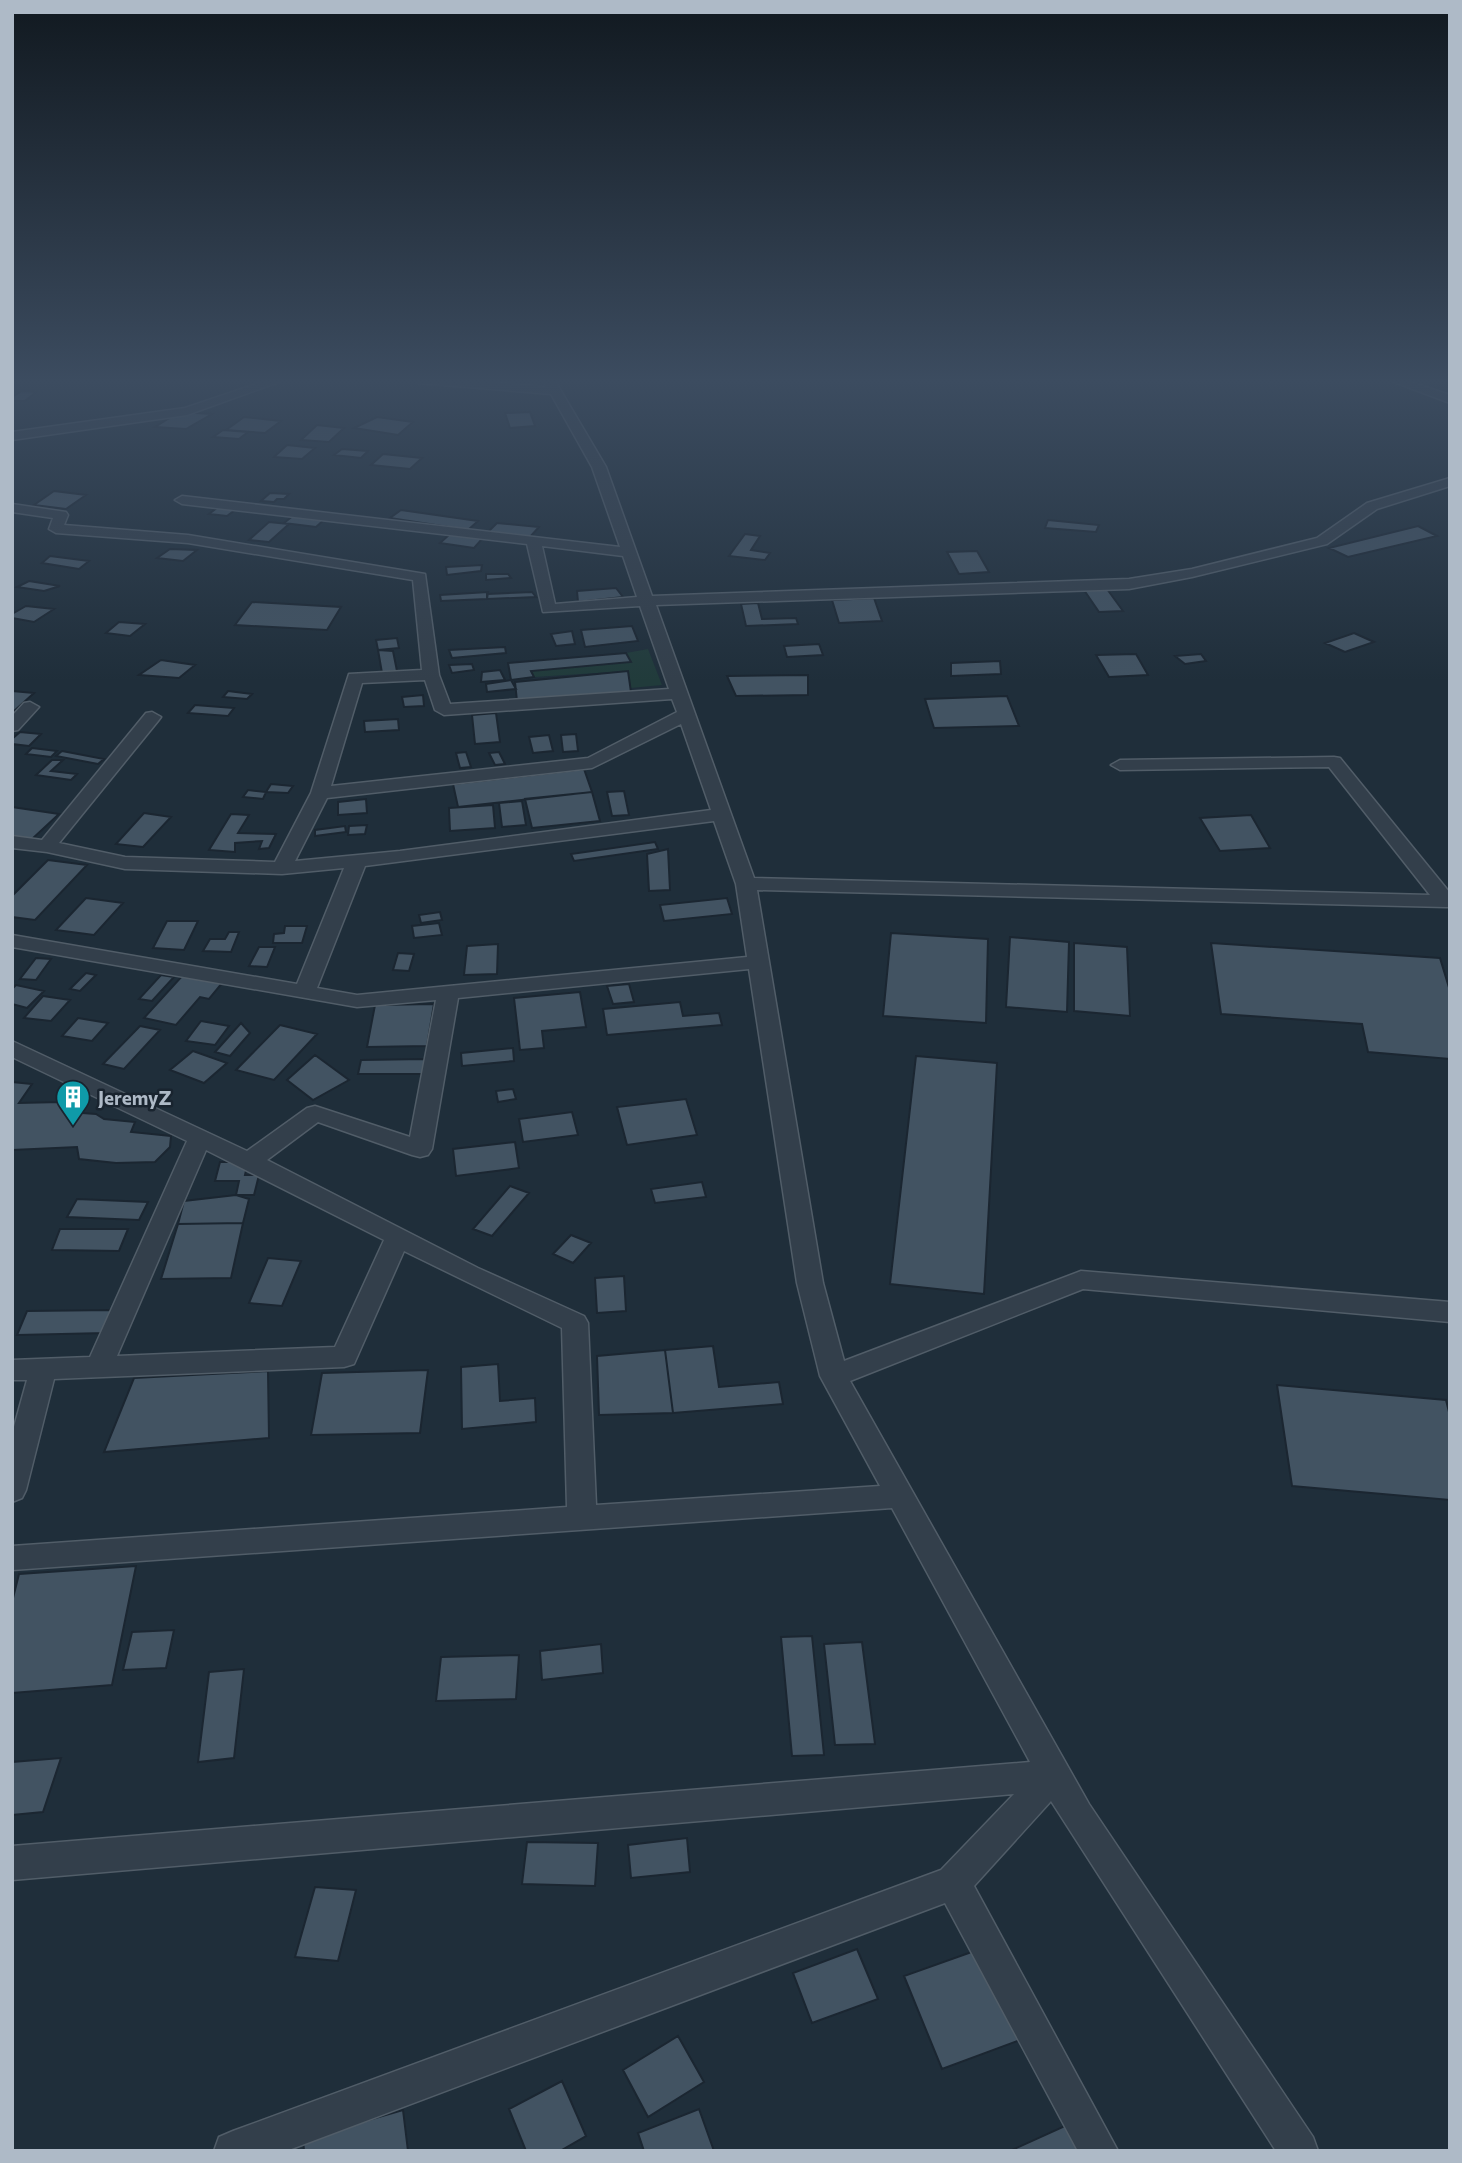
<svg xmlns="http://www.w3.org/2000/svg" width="1462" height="2163" font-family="Commissioner,sans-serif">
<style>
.green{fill:#213b3b}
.building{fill:#425362;stroke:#1b2631;stroke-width:2}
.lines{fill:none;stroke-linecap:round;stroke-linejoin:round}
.minor-casing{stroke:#515d68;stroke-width:3}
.minor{fill:#333f4b;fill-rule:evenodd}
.labels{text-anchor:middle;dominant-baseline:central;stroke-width:5;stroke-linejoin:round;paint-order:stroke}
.poi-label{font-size:19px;font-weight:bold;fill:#aebac7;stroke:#19242f;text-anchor:start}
</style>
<rect width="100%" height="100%" fill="#1f2e3a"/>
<path class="green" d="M 648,649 L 662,685 L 631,688 L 628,671 L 534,677 L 531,671 L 630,662 L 626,653 Z"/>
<path class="building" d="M 22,391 L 36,392 L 25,401 L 12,401 L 12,397 Z
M 179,412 L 212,414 L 186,429 L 155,427 Z
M 530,412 L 535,426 L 510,428 L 505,413 Z
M 244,417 L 281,421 L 265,433 L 226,430 Z
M 377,417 L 413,422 L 398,435 L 354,428 Z
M 317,425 L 344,428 L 329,442 L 301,440 Z
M 223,430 L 248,432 L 239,439 L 213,437 Z
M 287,445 L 315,448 L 302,459 L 274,457 Z
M 342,449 L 368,451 L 361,458 L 334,455 Z
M 383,454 L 422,458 L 410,469 L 371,465 Z
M 54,491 L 86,495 L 66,509 L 34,505 Z
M 270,493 L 289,494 L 284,499 L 277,499 L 274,502 L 261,501 Z
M 218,507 L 235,510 L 227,516 L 209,514 Z
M 401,510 L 478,521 L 468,530 L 390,518 Z
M 294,515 L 326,518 L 316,527 L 284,523 Z
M 1048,520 L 1099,525 L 1096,532 L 1045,528 Z
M 269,522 L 289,524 L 269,542 L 249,540 Z
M 497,523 L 539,527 L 530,537 L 488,532 Z
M 1418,526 L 1437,536 L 1348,557 L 1329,548 Z
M 450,534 L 483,538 L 474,548 L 440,543 Z
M 745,534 L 760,536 L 751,550 L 770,553 L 765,560 L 729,556 Z
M 170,549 L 197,550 L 183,561 L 157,558 Z
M 977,551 L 989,572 L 959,574 L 947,552 Z
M 50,556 L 89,561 L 79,569 L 42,563 Z
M 482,565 L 481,571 L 447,575 L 446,567 Z
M 486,574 L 508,574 L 511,578 L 486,580 Z
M 29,581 L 60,586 L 44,591 L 17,587 Z
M 616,588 L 623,597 L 578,602 L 577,591 Z
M 1107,589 L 1123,611 L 1099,612 L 1084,590 Z
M 488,592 L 487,599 L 441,601 L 440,595 Z
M 532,592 L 536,597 L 487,599 L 487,594 Z
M 874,598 L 882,621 L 839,623 L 832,600 Z
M 252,602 L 341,607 L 327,630 L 235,625 Z
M 758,603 L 762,619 L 796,618 L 798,624 L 746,626 L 741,604 Z
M 26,606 L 54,609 L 34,622 L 12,618 L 12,614 Z
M 119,622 L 145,624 L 130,636 L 106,633 Z
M 632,626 L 638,641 L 585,647 L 581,630 Z
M 572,631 L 575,644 L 556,646 L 551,634 Z
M 1354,633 L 1374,642 L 1345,652 L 1325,643 Z
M 397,638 L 399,648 L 378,650 L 376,640 Z
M 819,644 L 823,655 L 787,657 L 784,646 Z
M 505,647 L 506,653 L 452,658 L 449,650 Z
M 378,650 L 393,651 L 397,671 L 382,673 Z
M 626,653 L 631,662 L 531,671 L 534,677 L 511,680 L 508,663 Z
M 1136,654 L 1148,675 L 1109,677 L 1096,655 Z
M 1201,654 L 1206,661 L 1185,664 L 1175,656 Z
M 161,660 L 195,665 L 179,678 L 139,675 Z
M 1000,661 L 1001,674 L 951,676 L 951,663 Z
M 472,664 L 474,670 L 452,673 L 449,665 Z
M 500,670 L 505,680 L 481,682 L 482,672 Z
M 628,671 L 631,692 L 517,701 L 515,682 Z
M 808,675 L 808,695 L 736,696 L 727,676 Z
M 511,680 L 516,689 L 487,692 L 486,684 Z
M 12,691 L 34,693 L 12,713 Z
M 228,691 L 252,694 L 247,699 L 223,697 Z
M 423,695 L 424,706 L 404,707 L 402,697 Z
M 1007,696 L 1019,726 L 934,728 L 925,699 Z
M 195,705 L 234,708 L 228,716 L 188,713 Z
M 496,713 L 500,742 L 475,744 L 472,715 Z
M 398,719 L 399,730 L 365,732 L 364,721 Z
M 20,732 L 41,734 L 29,746 L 12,744 L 12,739 Z
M 576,734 L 578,751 L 563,752 L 561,735 Z
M 549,735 L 553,751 L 533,753 L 529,737 Z
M 32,748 L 57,751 L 51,757 L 26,754 Z
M 62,751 L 104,759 L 98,764 L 56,756 Z
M 466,752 L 471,767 L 460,768 L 456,753 Z
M 499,752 L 505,764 L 495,765 L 489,753 Z
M 52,760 L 63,760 L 51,771 L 77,774 L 71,780 L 36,775 Z
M 584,769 L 592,792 L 458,807 L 453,784 Z
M 271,784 L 293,786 L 288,793 L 266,792 Z
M 248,790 L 266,792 L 263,799 L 243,797 Z
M 624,791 L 629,815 L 612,816 L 607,792 Z
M 592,792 L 600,821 L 532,828 L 525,799 Z
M 366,799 L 367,813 L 338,815 L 338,802 Z
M 522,801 L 526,825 L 502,827 L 499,803 Z
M 493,805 L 495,828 L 450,831 L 449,808 Z
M 12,807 L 59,814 L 31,840 L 12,838 Z
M 144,813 L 171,817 L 143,847 L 116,844 Z
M 231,814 L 249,815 L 238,833 L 276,834 L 269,848 L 259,849 L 262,841 L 235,843 L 235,852 L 209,850 Z
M 1251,815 L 1270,848 L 1220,851 L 1200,818 Z
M 367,825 L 365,834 L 348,835 L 349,826 Z
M 345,826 L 346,832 L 315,836 L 315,830 Z
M 655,842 L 658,849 L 574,861 L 571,854 Z
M 668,849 L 670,890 L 649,891 L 647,854 Z
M 48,860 L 87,865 L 35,920 L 12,917 L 12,896 Z
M 86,898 L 123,903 L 94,935 L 56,930 Z
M 727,898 L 732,914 L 664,921 L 660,905 Z
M 440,912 L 442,920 L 421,923 L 419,915 Z
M 167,921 L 198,921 L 184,950 L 153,948 Z
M 439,923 L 442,935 L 414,938 L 412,926 Z
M 285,926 L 307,926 L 302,943 L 273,943 L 274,934 L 284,933 Z
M 229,932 L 239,932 L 231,952 L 203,951 L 210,939 L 225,939 Z
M 891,933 L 988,939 L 986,1023 L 883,1016 Z
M 1010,937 L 1069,942 L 1067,1012 L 1006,1007 Z
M 1074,943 L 1127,947 L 1130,1016 L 1074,1011 Z
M 1211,943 L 1440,958 L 1450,991 L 1450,1059 L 1368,1052 L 1362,1024 L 1221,1014 Z
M 498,944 L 497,974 L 464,975 L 467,946 Z
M 259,947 L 275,947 L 267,967 L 249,966 Z
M 398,953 L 414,954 L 409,971 L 393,970 Z
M 36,958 L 51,959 L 36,980 L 20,979 Z
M 86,973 L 96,975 L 80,991 L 70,989 Z
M 161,975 L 174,977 L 152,1001 L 139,999 Z
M 183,975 L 223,982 L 209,999 L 200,997 L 176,1025 L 144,1018 Z
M 629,984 L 634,1002 L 613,1004 L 607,986 Z
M 16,985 L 44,991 L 27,1008 L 12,1004 L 12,989 Z
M 580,992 L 586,1027 L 542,1031 L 544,1048 L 520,1050 L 514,998 Z
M 43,996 L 70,1000 L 51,1021 L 24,1018 Z
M 680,1002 L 683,1016 L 719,1013 L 722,1025 L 607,1035 L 603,1009 Z
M 434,1004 L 427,1046 L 367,1047 L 375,1005 Z
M 78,1018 L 108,1023 L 92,1041 L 62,1036 Z
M 201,1021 L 229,1026 L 215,1045 L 186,1041 Z
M 241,1023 L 250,1033 L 230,1056 L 215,1052 Z
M 280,1025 L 317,1034 L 274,1080 L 236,1070 Z
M 140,1026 L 160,1030 L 124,1069 L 103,1064 Z
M 513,1048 L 514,1061 L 462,1066 L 461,1053 Z
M 193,1051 L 227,1063 L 204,1083 L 170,1070 Z
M 315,1055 L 349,1080 L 313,1100 L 287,1080 Z
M 916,1056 L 997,1063 L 984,1294 L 890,1284 Z
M 425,1059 L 423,1074 L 358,1074 L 361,1060 Z
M 12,1082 L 32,1084 L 19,1103 L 61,1102 L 69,1112 L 96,1114 L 104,1119 L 135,1122 L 131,1132 L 171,1136 L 170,1147 L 155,1162 L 116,1163 L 79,1159 L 77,1147 L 12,1150 Z
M 513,1089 L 516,1099 L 498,1102 L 496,1091 Z
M 686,1099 L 697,1135 L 627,1145 L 617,1107 Z
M 572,1112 L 578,1135 L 523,1142 L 519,1119 Z
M 515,1142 L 519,1168 L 456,1176 L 453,1149 Z
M 220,1162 L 248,1162 L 245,1175 L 259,1175 L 254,1195 L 236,1195 L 239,1181 L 215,1181 Z
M 702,1182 L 706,1197 L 655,1203 L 651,1189 Z
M 510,1186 L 529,1193 L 492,1236 L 473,1229 Z
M 236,1195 L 249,1199 L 243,1223 L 178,1224 L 184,1201 Z
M 77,1199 L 148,1202 L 139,1220 L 67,1217 Z
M 243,1223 L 231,1278 L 161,1279 L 178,1224 Z
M 60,1229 L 128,1229 L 119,1251 L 52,1250 Z
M 571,1235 L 591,1243 L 573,1263 L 553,1254 Z
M 268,1258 L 301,1261 L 282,1306 L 249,1303 Z
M 624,1276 L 626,1311 L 597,1313 L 595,1278 Z
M 113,1310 L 106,1333 L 17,1335 L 27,1311 Z
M 713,1346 L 719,1387 L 779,1382 L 783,1404 L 673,1413 L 665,1350 Z
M 665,1350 L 673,1413 L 599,1415 L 597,1356 Z
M 498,1364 L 500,1401 L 535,1398 L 536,1422 L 462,1429 L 461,1367 Z
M 428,1370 L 420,1433 L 311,1435 L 322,1373 Z
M 268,1371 L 269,1438 L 104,1452 L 134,1378 Z
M 1277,1385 L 1446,1400 L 1450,1416 L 1450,1500 L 1292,1486 Z
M 136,1566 L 112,1685 L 12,1693 L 12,1602 L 19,1574 Z
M 174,1630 L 166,1668 L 123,1670 L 132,1632 Z
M 812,1636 L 824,1755 L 792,1756 L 781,1637 Z
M 862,1642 L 875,1744 L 835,1745 L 824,1644 Z
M 601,1644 L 603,1673 L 542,1680 L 540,1651 Z
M 519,1655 L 516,1699 L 436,1701 L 441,1657 Z
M 244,1669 L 234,1758 L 198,1762 L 209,1672 Z
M 61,1758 L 43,1812 L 12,1815 L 12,1762 Z
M 687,1838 L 690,1872 L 631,1878 L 628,1845 Z
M 527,1842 L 598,1843 L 595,1886 L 522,1884 Z
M 315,1887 L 356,1890 L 338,1961 L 295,1957 Z
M 857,1949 L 878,1999 L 812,2023 L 793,1973 Z
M 980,1949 L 1020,2040 L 942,2069 L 904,1976 Z
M 678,2036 L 704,2082 L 648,2117 L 623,2070 Z
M 562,2081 L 586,2136 L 560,2151 L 526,2151 L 509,2109 Z
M 699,2109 L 714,2151 L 644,2151 L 638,2133 Z
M 403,2110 L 408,2151 L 304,2151 L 303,2139 Z
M 1067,2125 L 1080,2151 L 1010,2151 Z"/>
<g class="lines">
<g class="minor-casing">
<path id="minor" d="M 271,379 L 287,379 L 187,415 L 12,440 L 12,432 L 185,408 Z
M 412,379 L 454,379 L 546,387 L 542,379 L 554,379 L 606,467 L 652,596 L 1129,579 L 1192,569 L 1317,538 L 1367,503 L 1450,478 L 1450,486 L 1377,509 L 1327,544 L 1192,577 L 1129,589 L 656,605 L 754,878 L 1430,895 L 1329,767 L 1120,770 L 1111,765 L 1120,760 L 1334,757 L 1340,758 L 1450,893 L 1450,907 L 1446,907 L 757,890 L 823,1283 L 844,1361 L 1081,1271 L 1450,1302 L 1450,1322 L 1083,1289 L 850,1381 L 1089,1804 L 1313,2137 L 1318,2151 L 1276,2151 L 1051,1801 L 974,1886 L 1118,2151 L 1078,2151 L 945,1903 L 286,2151 L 214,2151 L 219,2137 L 233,2131 L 941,1870 L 1014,1794 L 12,1880 L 12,1846 L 1030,1762 L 892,1508 L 12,1570 L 12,1546 L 567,1507 L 562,1328 L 404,1251 L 354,1364 L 344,1367 L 54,1379 L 26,1490 L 22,1498 L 12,1502 L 12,1434 L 27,1380 L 12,1380 L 12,1360 L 90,1357 L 187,1141 L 12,1057 L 12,1041 L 247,1151 L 307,1108 L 315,1106 L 410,1137 L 436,1000 L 357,1007 L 12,947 L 12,935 L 297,984 L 344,868 L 282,874 L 125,869 L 47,852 L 12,848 L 12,836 L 42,840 L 146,713 L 152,712 L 161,717 L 158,721 L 59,843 L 125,857 L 275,862 L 311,793 L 349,674 L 422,670 L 413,580 L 188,543 L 56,533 L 49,529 L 53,518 L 12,512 L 12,504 L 66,512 L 68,515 L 64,525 L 188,535 L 425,574 L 439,675 L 450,704 L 669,689 L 640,606 L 543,612 L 527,544 L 182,504 L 175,500 L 182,496 L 620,547 L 592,467 L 551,394 L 418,383 ZM 542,546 L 623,556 L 637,597 L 555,604 ZM 425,680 L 435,710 L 444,715 L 672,699 L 677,712 L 588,758 L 331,786 L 362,683 ZM 681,724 L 711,810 L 400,851 L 295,861 L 327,798 L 592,768 ZM 714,821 L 736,884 L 747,957 L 357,995 L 317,988 L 365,866 ZM 749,969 L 797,1283 L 820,1376 L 880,1486 L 596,1505 L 588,1323 L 584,1316 L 478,1268 L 267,1160 L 318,1122 L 412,1155 L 420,1157 L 428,1155 L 432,1149 L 458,998 ZM 206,1150 L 384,1240 L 335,1347 L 117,1356 Z
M 1386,379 L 1402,379 L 1450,395 L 1450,403 Z
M 30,702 L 39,707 L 18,730 L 12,731 L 12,716 L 24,703 Z"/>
</g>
<use href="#minor" class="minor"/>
</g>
<linearGradient id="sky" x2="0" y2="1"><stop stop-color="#111920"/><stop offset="0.56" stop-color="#3c4c60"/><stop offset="1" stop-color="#3c4c60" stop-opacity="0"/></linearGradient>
<rect width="1462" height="681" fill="url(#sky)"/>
<defs>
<g id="building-pin" transform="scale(1.75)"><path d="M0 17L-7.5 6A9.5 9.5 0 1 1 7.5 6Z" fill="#0f9aa8" stroke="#19242f"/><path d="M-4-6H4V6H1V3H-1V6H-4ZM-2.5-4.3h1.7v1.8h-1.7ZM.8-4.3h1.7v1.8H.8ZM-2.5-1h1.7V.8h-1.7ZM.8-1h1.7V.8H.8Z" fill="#fff"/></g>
</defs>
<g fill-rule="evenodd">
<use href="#building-pin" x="73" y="1097"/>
</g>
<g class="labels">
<g class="poi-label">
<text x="98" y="1097">JeremyZ</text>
</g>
</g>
<rect width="1462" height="2163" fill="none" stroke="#aebac7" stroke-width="28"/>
</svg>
